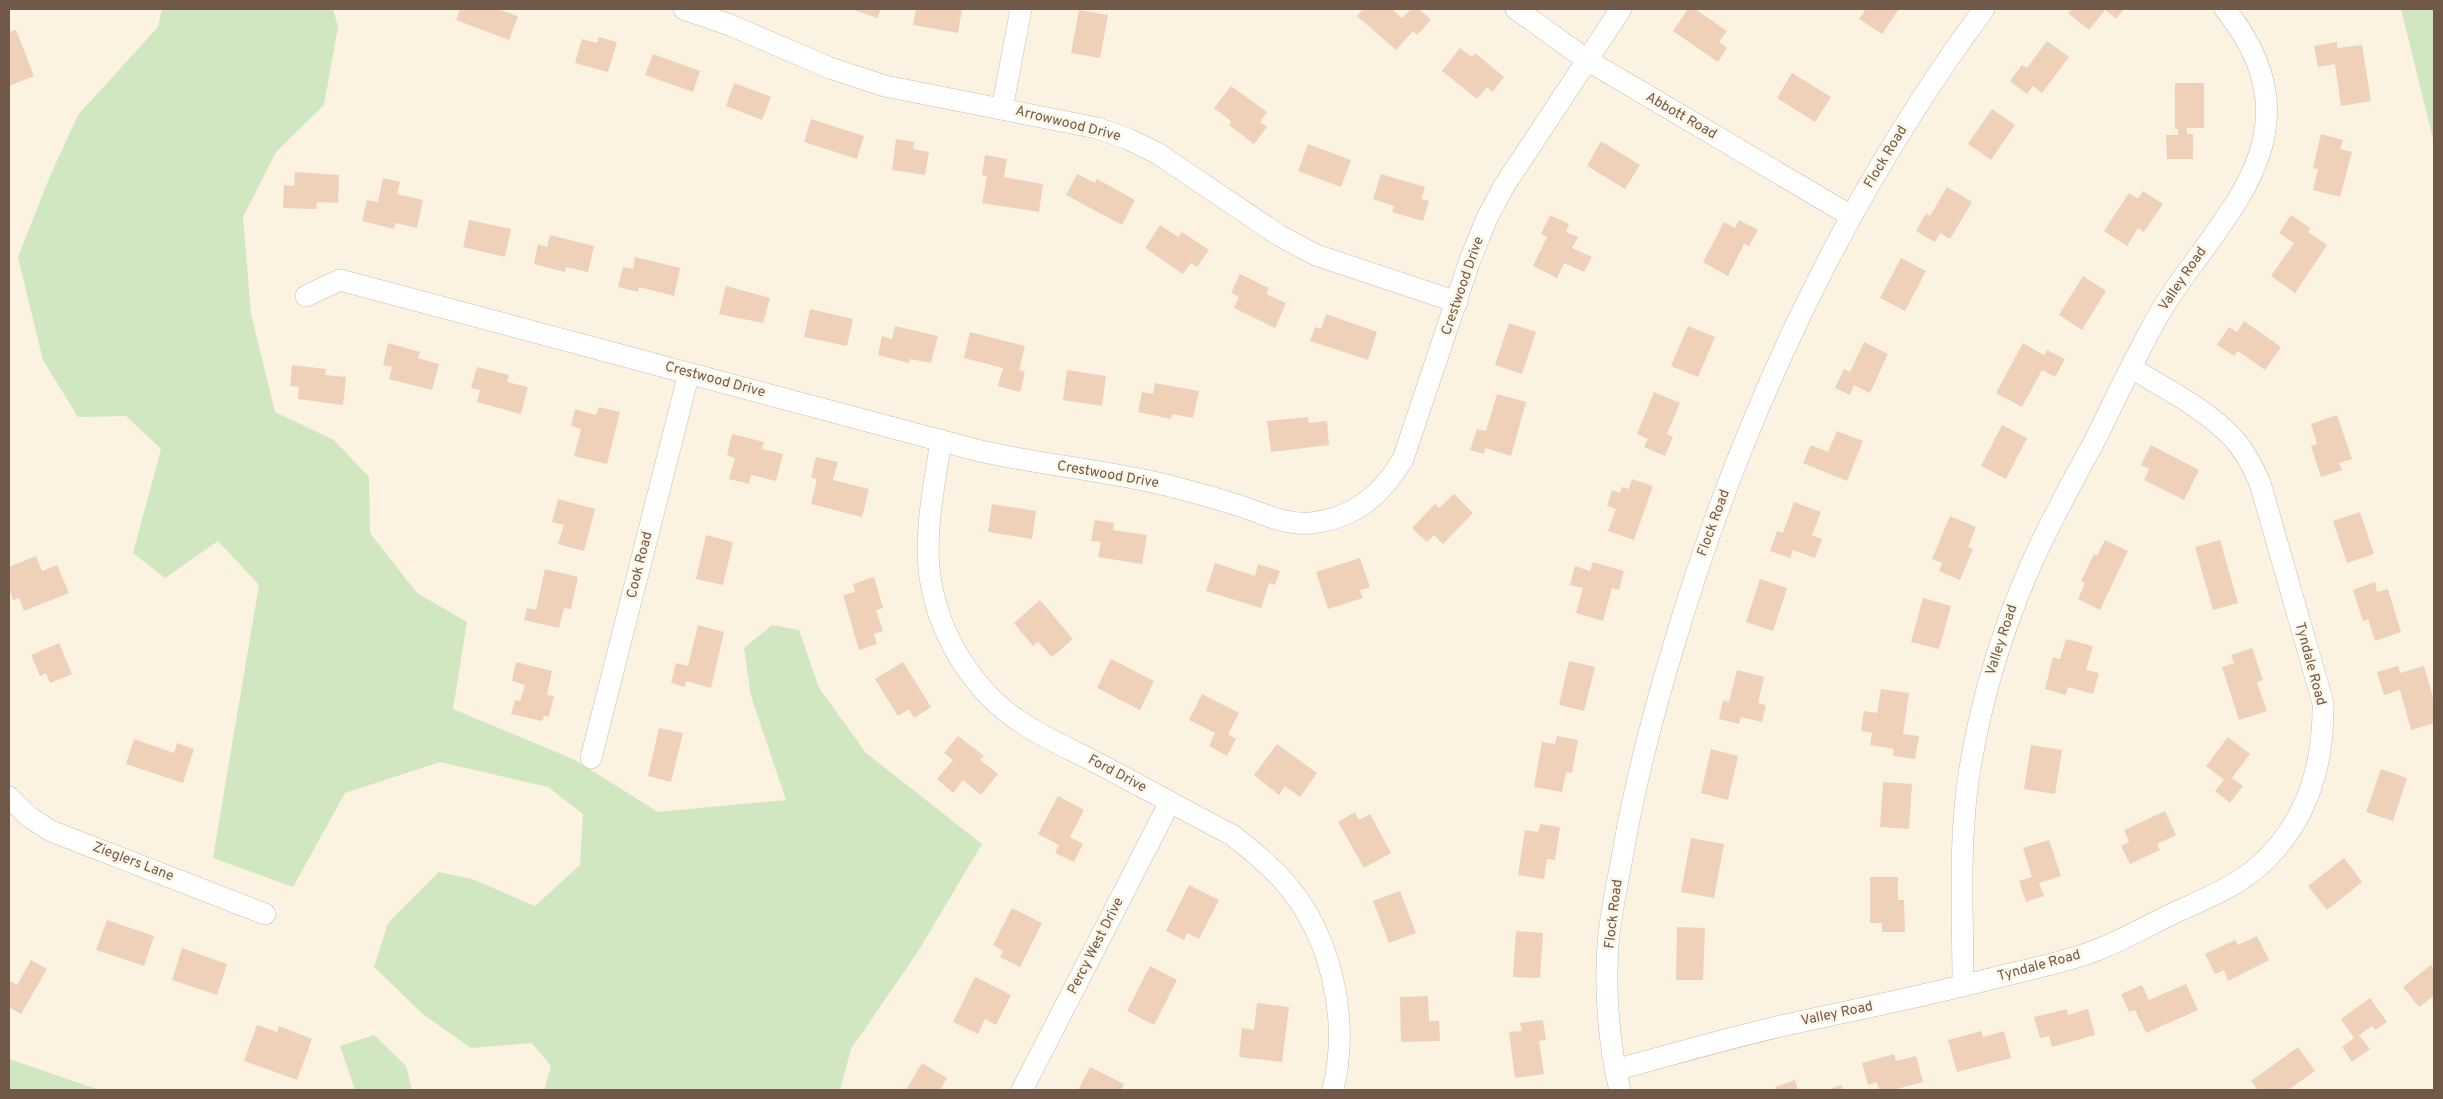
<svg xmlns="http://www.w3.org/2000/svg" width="2443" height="1099" font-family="Overpass,sans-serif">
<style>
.green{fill:#d0e7c1}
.building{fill:#efd1ba}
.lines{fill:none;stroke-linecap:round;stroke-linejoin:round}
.street-casing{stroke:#cebcac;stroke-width:22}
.street{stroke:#fff;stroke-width:21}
.labels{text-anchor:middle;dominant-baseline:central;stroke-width:5;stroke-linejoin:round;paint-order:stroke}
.street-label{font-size:14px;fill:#71594a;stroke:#fef6e7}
</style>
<rect width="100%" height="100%" fill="#fbf2e2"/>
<path class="green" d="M 162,9 L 333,9 L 338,27 L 324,105 L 276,152 L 243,217 L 251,314 L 275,412 L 334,440 L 369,477 L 370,533 L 417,593 L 467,622 L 453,709 L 573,759 L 658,812 L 786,800 L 751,696 L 744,648 L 772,625 L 799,630 L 819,688 L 866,753 L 982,844 L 917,953 L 851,1049 L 840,1090 L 544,1090 L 551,1066 L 532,1043 L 471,1048 L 424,1015 L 374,967 L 388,923 L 439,872 L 472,879 L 535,906 L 580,865 L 583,814 L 548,787 L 440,762 L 345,793 L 293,887 L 213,858 L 259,585 L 218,541 L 165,578 L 133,553 L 161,449 L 126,416 L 78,417 L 43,360 L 18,257 L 50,176 L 78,115 L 158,27 Z
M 2401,9 L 2434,9 L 2434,143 Z
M 374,1035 L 406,1066 L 412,1090 L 355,1090 L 340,1046 Z
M 9,1059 L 99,1090 L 9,1090 Z"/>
<path class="building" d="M 460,9 L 498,9 L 518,16 L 509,40 L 456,20 Z
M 852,9 L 881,9 L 877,18 Z
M 916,9 L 962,10 L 958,33 L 913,25 Z
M 1363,9 L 1392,9 L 1402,18 L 1411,9 L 1419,9 L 1431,20 L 1417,35 L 1413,31 L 1396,50 L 1357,16 Z
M 1688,9 L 1695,9 L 1727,31 L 1719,42 L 1727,48 L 1718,62 L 1673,31 Z
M 1866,9 L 1899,9 L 1882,34 L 1859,19 Z
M 2072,9 L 2124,9 L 2116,19 L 2105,10 L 2089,30 L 2068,13 Z
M 1079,10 L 1108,15 L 1100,58 L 1071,53 Z
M 16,30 L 34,76 L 9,86 L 9,32 Z
M 599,37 L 617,42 L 608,72 L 575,63 L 582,39 L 597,43 Z
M 2047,41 L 2069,57 L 2042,93 L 2033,86 L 2027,94 L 2010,81 L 2022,65 L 2027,68 Z
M 2337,42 L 2337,48 L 2362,45 L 2371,101 L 2341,106 L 2335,64 L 2318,67 L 2314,46 Z
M 1460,48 L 1472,57 L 1475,53 L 1504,77 L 1492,92 L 1487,87 L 1477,99 L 1442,71 Z
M 653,54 L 700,71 L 693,92 L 645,75 Z
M 1792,73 L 1831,97 L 1815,122 L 1777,98 Z
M 734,83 L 771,97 L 762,120 L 726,106 Z
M 2175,83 L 2204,83 L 2204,128 L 2187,128 L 2187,134 L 2193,134 L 2193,159 L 2167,159 L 2166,135 L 2178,135 L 2178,129 L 2175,129 Z
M 1231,86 L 1267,112 L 1260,122 L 1267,127 L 1254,144 L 1229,125 L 1231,121 L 1214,108 Z
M 1992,109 L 2015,125 L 1991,160 L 1968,144 Z
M 811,119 L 864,136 L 857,159 L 804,142 Z
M 2321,134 L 2343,140 L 2340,149 L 2352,152 L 2340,197 L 2313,190 L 2318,169 L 2313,168 Z
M 896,139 L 914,142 L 913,149 L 929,152 L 925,175 L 892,170 Z
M 1601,141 L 1640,165 L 1625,189 L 1587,166 Z
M 1308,144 L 1351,160 L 1341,187 L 1298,171 Z
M 985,155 L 1007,159 L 1004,177 L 1043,184 L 1039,212 L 982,203 L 987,176 L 982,175 Z
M 295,172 L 339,175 L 338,203 L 317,202 L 316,209 L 283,208 L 284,185 L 294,186 Z
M 1077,174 L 1095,183 L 1097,179 L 1135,200 L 1122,225 L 1066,195 Z
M 1381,174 L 1425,187 L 1421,199 L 1429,201 L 1423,221 L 1392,212 L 1394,206 L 1373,199 Z
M 383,178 L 400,182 L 397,194 L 423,200 L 417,228 L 396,223 L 394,229 L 362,221 L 367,200 L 378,202 Z
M 1947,187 L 1972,202 L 1950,239 L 1940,233 L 1935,242 L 1916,231 L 1926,213 L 1930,216 Z
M 2143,191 L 2163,204 L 2144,232 L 2138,228 L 2127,246 L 2104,231 L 2129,193 L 2138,199 Z
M 1550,215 L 1569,224 L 1566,232 L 1578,237 L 1572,248 L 1592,257 L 1584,272 L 1564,263 L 1557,278 L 1533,266 L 1547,237 L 1541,234 Z
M 2291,215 L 2310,228 L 2308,232 L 2327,245 L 2295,293 L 2271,276 L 2294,243 L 2279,233 Z
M 469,220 L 511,229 L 505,257 L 463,247 Z
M 1739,220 L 1758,230 L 1749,246 L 1744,244 L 1728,276 L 1703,262 L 1724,222 L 1735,228 Z
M 1160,225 L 1178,237 L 1182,232 L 1209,250 L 1197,267 L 1191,263 L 1183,274 L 1145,248 Z
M 550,235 L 594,246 L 588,272 L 566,267 L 565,272 L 534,264 L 538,244 L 547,247 Z
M 635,257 L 680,268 L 674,296 L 639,287 L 638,292 L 618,287 L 623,267 L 633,269 Z
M 1901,258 L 1926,271 L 1905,311 L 1880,298 Z
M 1240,274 L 1269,288 L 1266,294 L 1286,303 L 1275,328 L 1234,308 L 1239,297 L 1231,293 Z
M 2083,276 L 2106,291 L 2082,330 L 2059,315 Z
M 726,286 L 770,298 L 763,323 L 719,314 Z
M 810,309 L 853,319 L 847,346 L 804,337 Z
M 1326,314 L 1377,332 L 1368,360 L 1310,341 L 1315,327 L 1321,329 Z
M 2244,321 L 2281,347 L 2265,370 L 2238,351 L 2234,356 L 2217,345 L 2229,327 L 2237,332 Z
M 1509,323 L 1536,332 L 1522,374 L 1495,365 Z
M 895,326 L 938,336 L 931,363 L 910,359 L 909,363 L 878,355 L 882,336 L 892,339 Z
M 1688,326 L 1715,337 L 1698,377 L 1671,366 Z
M 970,332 L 1025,346 L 1019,370 L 1025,372 L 1020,392 L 998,386 L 1003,368 L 964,358 Z
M 1864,342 L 1888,354 L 1870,393 L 1854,385 L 1850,395 L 1835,388 L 1844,369 L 1850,372 Z
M 388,343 L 420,352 L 418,358 L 439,364 L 432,390 L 389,379 L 392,367 L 383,365 Z
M 2023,343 L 2044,355 L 2047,350 L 2065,359 L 2055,377 L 2042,370 L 2022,407 L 1996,393 Z
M 292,365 L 326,369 L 325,375 L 346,377 L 343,405 L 298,399 L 299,387 L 290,386 Z
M 477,367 L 509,375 L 507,382 L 528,387 L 521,414 L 477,402 L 480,390 L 471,388 Z
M 1067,370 L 1106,376 L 1102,406 L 1063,400 Z
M 1155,383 L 1199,391 L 1193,418 L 1172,414 L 1171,419 L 1138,412 L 1142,392 L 1153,394 Z
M 1654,392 L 1680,403 L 1667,434 L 1673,437 L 1665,456 L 1644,447 L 1648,439 L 1637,434 Z
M 1497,394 L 1526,402 L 1511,456 L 1485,448 L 1484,454 L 1470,450 L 1477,429 L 1486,431 Z
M 599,407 L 620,412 L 607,464 L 574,456 L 581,429 L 571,426 L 575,409 L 596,415 Z
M 2337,415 L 2352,459 L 2339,463 L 2342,470 L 2321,477 L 2311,446 L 2317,444 L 2311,424 Z
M 1308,417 L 1309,423 L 1327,421 L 1329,445 L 1271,452 L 1267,421 Z
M 2002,425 L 2027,438 L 2006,479 L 1981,466 Z
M 1837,431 L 1863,441 L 1847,481 L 1803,463 L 1811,445 L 1828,452 Z
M 732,434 L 764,442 L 762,449 L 783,454 L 776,481 L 751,475 L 749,484 L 729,479 L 735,458 L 727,455 Z
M 2151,445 L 2199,470 L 2184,500 L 2144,480 L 2149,469 L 2141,465 Z
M 816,457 L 838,462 L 833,480 L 869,489 L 862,517 L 811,504 L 817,479 L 811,478 Z
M 1632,479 L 1653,486 L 1634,540 L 1608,531 L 1616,509 L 1607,506 L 1612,490 L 1620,493 L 1622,487 L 1629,489 Z
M 1454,494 L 1473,513 L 1443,544 L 1434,535 L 1427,542 L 1412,528 L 1435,504 L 1439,508 Z
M 558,499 L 595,509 L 584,551 L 558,544 L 564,525 L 552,522 Z
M 1794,502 L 1821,512 L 1812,535 L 1822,539 L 1815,558 L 1793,550 L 1790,558 L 1770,551 L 1777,531 L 1783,533 Z
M 992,504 L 1036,511 L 1032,539 L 988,532 Z
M 2360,512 L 2374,554 L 2347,563 L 2333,521 Z
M 1950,516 L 1976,527 L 1968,547 L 1973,549 L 1960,580 L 1939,571 L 1942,563 L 1932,559 Z
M 1095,520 L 1114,523 L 1113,530 L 1147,535 L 1142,564 L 1098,557 L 1101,542 L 1091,541 Z
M 706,535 L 733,542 L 723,585 L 696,579 Z
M 2105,540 L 2128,551 L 2100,610 L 2078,599 L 2085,583 L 2081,581 L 2094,554 L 2097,556 Z
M 2220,540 L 2238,603 L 2213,610 L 2195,547 Z
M 36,556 L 42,571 L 57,565 L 69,593 L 24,611 L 19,598 L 13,600 L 9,588 L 9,567 Z
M 1360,558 L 1370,587 L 1360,590 L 1363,598 L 1328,609 L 1316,572 Z
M 1593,562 L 1624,571 L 1619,590 L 1612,588 L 1603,621 L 1576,613 L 1583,588 L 1570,585 L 1575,566 L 1590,571 Z
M 1215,563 L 1255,576 L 1258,564 L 1280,571 L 1275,585 L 1269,583 L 1261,608 L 1206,591 Z
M 545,569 L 578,577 L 571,609 L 564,608 L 559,628 L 524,620 L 527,608 L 536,610 Z
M 874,577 L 883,608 L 876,610 L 883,631 L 874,634 L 877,644 L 859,650 L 843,595 L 855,592 L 853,584 Z
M 1760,579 L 1787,588 L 1773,631 L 1746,622 Z
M 2375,582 L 2377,592 L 2388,589 L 2401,632 L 2375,641 L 2368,619 L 2363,621 L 2353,590 Z
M 1923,598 L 1951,606 L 1939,649 L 1911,642 Z
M 1040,600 L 1073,639 L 1052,657 L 1038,642 L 1033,646 L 1014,623 Z
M 698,625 L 724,632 L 711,688 L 686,681 L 685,687 L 671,683 L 676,663 L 688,666 Z
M 2066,639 L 2093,646 L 2086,670 L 2099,673 L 2093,694 L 2068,687 L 2066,695 L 2045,689 L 2053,657 L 2060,659 Z
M 59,643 L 72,674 L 50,683 L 46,673 L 40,676 L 31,655 Z
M 2252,648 L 2263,680 L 2257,682 L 2267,711 L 2239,720 L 2222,667 L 2234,663 L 2231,655 Z
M 1111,659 L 1154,681 L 1140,710 L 1097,688 Z
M 1569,661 L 1595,667 L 1584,711 L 1559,705 Z
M 516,662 L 552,671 L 547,695 L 554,696 L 549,717 L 544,716 L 542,721 L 511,714 L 515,700 L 520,701 L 525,685 L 512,681 Z
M 903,662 L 931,707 L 914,718 L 909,709 L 898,716 L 875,679 Z
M 2398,666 L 2400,673 L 2424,666 L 2434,701 L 2434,723 L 2411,730 L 2400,690 L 2384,695 L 2377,672 Z
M 1737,670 L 1764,677 L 1758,703 L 1766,705 L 1762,722 L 1741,717 L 1739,724 L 1719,719 L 1723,700 L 1729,702 Z
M 1881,689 L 1909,693 L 1903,734 L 1919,736 L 1915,759 L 1893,756 L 1894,749 L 1870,745 L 1872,733 L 1861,731 L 1864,711 L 1877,713 Z
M 1202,694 L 1239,713 L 1228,734 L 1236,739 L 1227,756 L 1209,746 L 1215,733 L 1189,720 Z
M 659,728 L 683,733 L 671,782 L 648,776 Z
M 958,736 L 984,756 L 980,760 L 998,774 L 981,795 L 963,780 L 953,793 L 937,779 L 953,760 L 944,753 Z
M 1557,736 L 1578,740 L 1572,773 L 1566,772 L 1562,792 L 1534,787 L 1542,742 L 1555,744 Z
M 2228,737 L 2250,754 L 2232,778 L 2243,786 L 2230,803 L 2215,791 L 2224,780 L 2206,766 Z
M 134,739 L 174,753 L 177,743 L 194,749 L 183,783 L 126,764 Z
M 1277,744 L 1317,773 L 1300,797 L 1285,786 L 1279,795 L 1254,775 Z
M 2031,745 L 2062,750 L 2055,794 L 2024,789 Z
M 1711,749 L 1738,756 L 1728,800 L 1701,793 Z
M 2381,769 L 2407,778 L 2393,821 L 2366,812 Z
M 1883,782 L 1912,784 L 1909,829 L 1880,827 Z
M 1058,796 L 1084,810 L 1070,837 L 1083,844 L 1074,862 L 1055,853 L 1059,845 L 1038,834 Z
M 2165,811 L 2176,835 L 2157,844 L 2160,850 L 2130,864 L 2121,846 L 2129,842 L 2124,830 Z
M 1355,812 L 1359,820 L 1370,814 L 1391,853 L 1364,868 L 1338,822 Z
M 1540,824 L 1560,827 L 1555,860 L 1547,859 L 1544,879 L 1518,875 L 1525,830 L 1538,832 Z
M 1691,838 L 1724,844 L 1714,898 L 1681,892 Z
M 2049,840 L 2061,876 L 2039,883 L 2044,896 L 2026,902 L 2019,881 L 2032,877 L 2023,848 Z
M 2344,858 L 2362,882 L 2327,910 L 2308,886 Z
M 1870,877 L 1898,877 L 1898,900 L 1904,900 L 1905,932 L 1882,932 L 1882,923 L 1870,923 Z
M 1189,885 L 1219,900 L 1199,939 L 1187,933 L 1184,940 L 1166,931 Z
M 1400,891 L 1416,933 L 1389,943 L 1373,901 Z
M 1012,908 L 1042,923 L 1020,967 L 1000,957 L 1003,951 L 993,945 Z
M 107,920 L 154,936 L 144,966 L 96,950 Z
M 1677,927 L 1705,928 L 1703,980 L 1676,980 Z
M 1516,931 L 1543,933 L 1540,978 L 1513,977 Z
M 2257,936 L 2269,960 L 2228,981 L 2224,970 L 2215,974 L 2205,954 L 2235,940 L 2238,945 Z
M 182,948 L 227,964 L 217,995 L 172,980 Z
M 31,960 L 47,969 L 21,1014 L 9,1007 L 9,980 L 17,985 Z
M 2431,965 L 2434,969 L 2434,996 L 2419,1007 L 2403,987 Z
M 1150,966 L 1177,980 L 1154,1025 L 1127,1011 Z
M 975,977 L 1011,995 L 996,1025 L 985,1019 L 978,1034 L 953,1022 Z
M 2186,984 L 2198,1010 L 2146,1033 L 2135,1010 L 2129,1012 L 2121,994 L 2142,985 L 2149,1000 Z
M 1428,996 L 1429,1021 L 1439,1021 L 1440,1041 L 1401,1042 L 1400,997 Z
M 2370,998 L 2387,1022 L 2375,1030 L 2372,1026 L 2359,1035 L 2370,1049 L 2352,1062 L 2342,1047 L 2354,1038 L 2341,1019 Z
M 1257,1003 L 1289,1007 L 1282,1062 L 1239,1057 L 1242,1028 L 1254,1030 Z
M 2067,1009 L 2068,1015 L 2088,1009 L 2095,1035 L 2052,1047 L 2049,1036 L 2040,1038 L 2034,1017 Z
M 1543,1020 L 1546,1040 L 1539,1041 L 1544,1074 L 1515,1078 L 1509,1032 L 1522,1031 L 1520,1023 Z
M 257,1025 L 277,1032 L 279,1026 L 312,1039 L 297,1080 L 244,1061 Z
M 1981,1031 L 1983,1037 L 2004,1031 L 2011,1058 L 1957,1072 L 1948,1040 Z
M 2298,1047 L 2315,1071 L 2288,1090 L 2258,1090 L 2251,1081 Z
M 1894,1054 L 1896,1061 L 1916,1056 L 1923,1082 L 1893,1090 L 1879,1090 L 1877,1082 L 1868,1085 L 1862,1063 Z
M 922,1063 L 947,1078 L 940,1090 L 906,1090 Z
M 1090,1067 L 1124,1084 L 1121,1090 L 1078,1090 Z
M 1795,1080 L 1798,1090 L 1776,1090 L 1775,1087 Z
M 1841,1085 L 1843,1090 L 1827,1090 Z"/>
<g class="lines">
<g class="street-casing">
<path id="street" d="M 684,9 L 730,25 L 830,68 L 885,86 L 1097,128 L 1128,139 L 1157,153 L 1280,236 L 1316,255 L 1457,302
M 1516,9 L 1587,60 L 1851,216
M 1002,109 L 1021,9
M 306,296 L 340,280 L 976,450 C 1040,465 1106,470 1170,486 C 1196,493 1223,500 1249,509 C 1270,517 1289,525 1311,523 C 1354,518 1382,495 1403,459 L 1470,260 L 1487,218 L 1504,186 L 1621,9
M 941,440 C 935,482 925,526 929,568 C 935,630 972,692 1025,725 C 1050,741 1079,753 1105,767 C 1148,790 1190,813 1232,835 C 1250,849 1266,862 1281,878 C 1332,934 1350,1018 1333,1090
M 591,758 L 689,373
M 9,797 L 29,817 L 51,831 L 265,914
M 1963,986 C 1963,914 1958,840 1970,768 C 1982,696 2003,627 2033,560 C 2051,520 2073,481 2094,442 C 2116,398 2137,352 2162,309 C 2194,256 2253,197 2264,136 C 2274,88 2254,45 2225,9
M 1615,1070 C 1675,1054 1734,1036 1795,1023 C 1864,1008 1933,994 2002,976 C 2035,968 2070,961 2102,948 C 2126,938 2149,925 2172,914 C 2202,900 2234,888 2259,866 C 2307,823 2324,765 2323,703 L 2260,483 C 2253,467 2245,451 2233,438 C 2205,408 2165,389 2132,368
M 1022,1090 L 1170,802
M 1620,1090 C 1608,1043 1604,982 1609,933 C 1613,902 1620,871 1625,841 C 1637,775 1654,711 1673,648 C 1740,420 1843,200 1984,9"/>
</g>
<use href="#street" class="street"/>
</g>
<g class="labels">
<g class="street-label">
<text transform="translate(1681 116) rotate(30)">Abbott Road</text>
<text transform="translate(1068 124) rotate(14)">Arrowwood Drive</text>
<text transform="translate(1886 157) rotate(-59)">Flock Road</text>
<text transform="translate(2183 279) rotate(-56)">Valley Road</text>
<text transform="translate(1463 286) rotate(-71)">Crestwood Drive</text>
<text transform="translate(715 380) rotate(15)">Crestwood Drive</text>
<text transform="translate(1108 475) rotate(10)">Crestwood Drive</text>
<text transform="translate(1714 523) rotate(-70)">Flock Road</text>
<text transform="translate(640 565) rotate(-76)">Cook Road</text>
<text transform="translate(2002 640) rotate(-72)">Valley Road</text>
<text transform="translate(2310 664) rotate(75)">Tyndale Road</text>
<text transform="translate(1117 774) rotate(28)">Ford Drive</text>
<text transform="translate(133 862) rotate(21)">Zieglers Lane</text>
<text transform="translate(1614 914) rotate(-83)">Flock Road</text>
<text transform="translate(1096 946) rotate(-63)">Percy West Drive</text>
<text transform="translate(2039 966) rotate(-15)">Tyndale Road</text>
<text transform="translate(1837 1014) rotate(-12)">Valley Road</text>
</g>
</g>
<rect width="2443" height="1099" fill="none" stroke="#71594a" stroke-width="20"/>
</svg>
